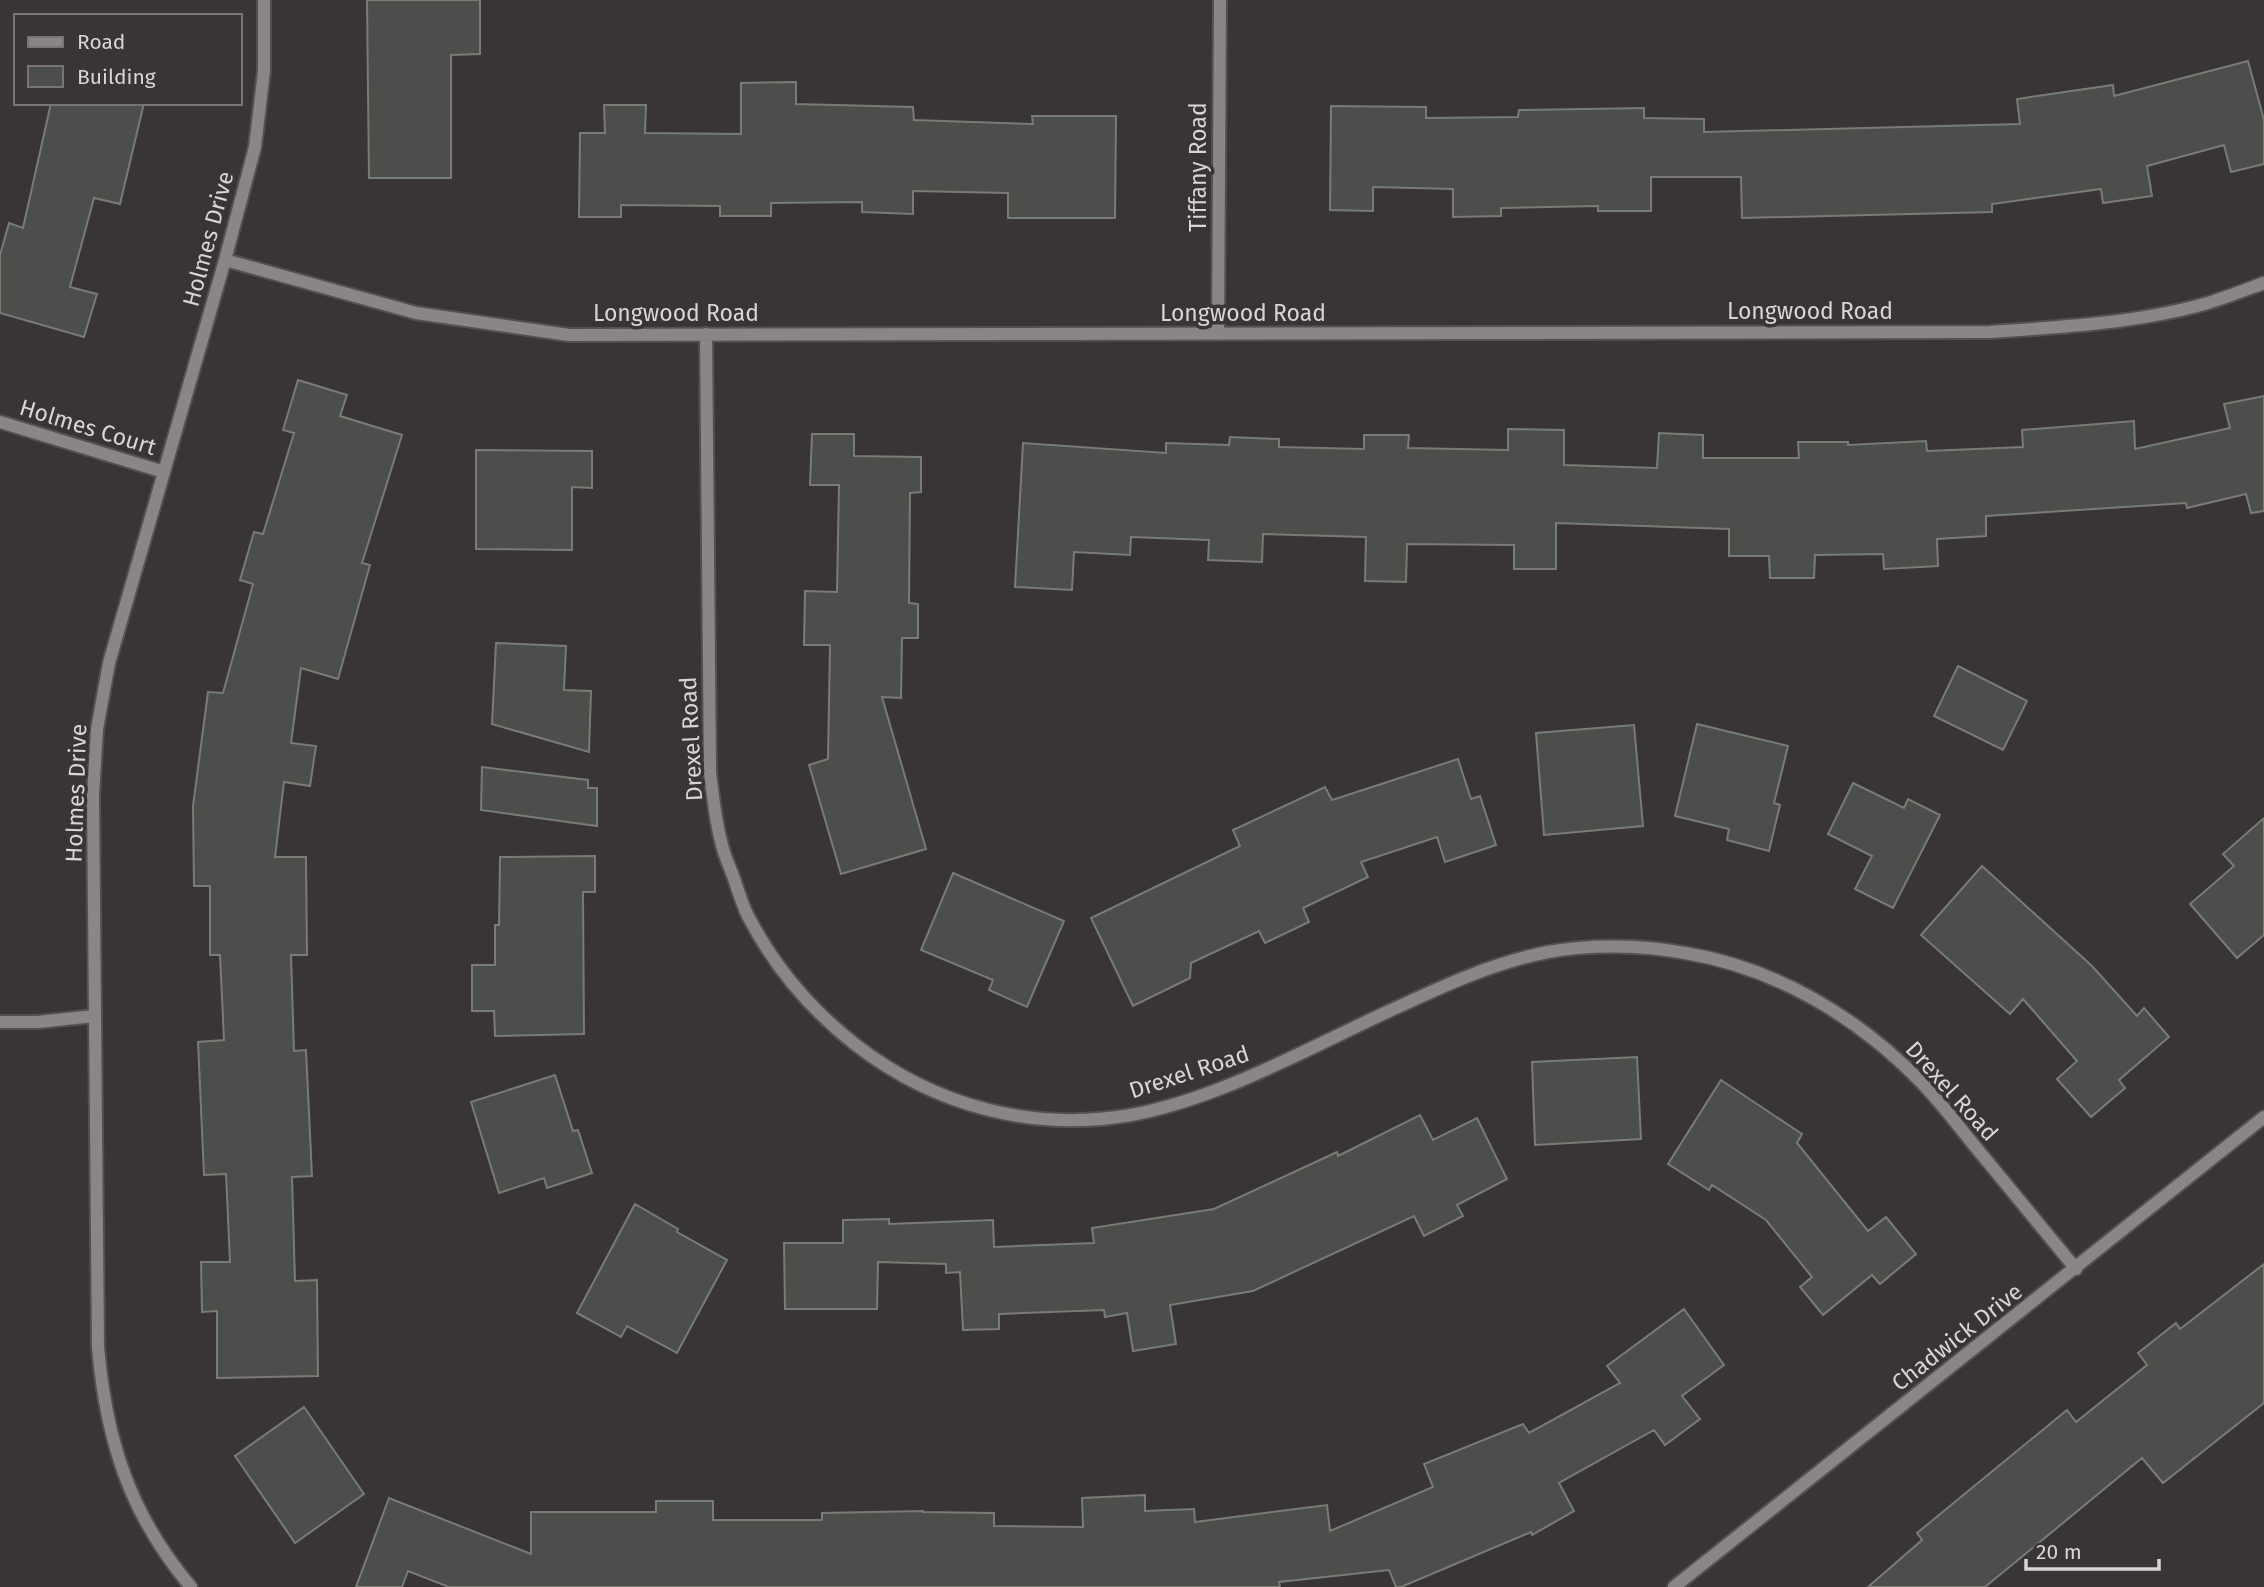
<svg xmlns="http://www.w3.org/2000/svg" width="2264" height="1587" font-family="'Fira Sans',sans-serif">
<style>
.building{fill:#4c4e4b;stroke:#797b77;stroke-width:2}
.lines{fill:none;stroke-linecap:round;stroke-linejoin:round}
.minor-casing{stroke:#545051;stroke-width:16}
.minor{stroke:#8a8586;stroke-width:12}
.labels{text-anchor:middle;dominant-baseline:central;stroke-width:7;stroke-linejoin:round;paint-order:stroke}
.street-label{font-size:23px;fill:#d8d5d5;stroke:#393435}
</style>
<rect width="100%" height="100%" fill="#393435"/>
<path class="building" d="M 367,0 L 480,0 L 480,54 L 451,55 L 451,178 L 369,178 Z
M 2248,61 L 2264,120 L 2264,164 L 2231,172 L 2224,145 L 2147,166 L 2152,196 L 2103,203 L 2101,189 L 1992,204 L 1992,212 L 1742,218 L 1741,177 L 1651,177 L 1651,211 L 1598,211 L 1598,206 L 1501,208 L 1501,216 L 1453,217 L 1453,189 L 1373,187 L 1373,211 L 1330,210 L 1331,106 L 1426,107 L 1426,118 L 1518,117 L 1519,110 L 1644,108 L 1644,118 L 1704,119 L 1704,132 L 2020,124 L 2017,99 L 2113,85 L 2114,96 Z
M 796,82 L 796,104 L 913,107 L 914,120 L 1033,124 L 1032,116 L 1116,116 L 1115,218 L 1008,218 L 1008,193 L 913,191 L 913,214 L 862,212 L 862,202 L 771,203 L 771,216 L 720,216 L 720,206 L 621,205 L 621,217 L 579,217 L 580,133 L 605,133 L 604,105 L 646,105 L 645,133 L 741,134 L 741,83 Z
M 51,103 L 144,103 L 120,204 L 94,198 L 70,287 L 97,294 L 84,337 L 0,313 L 0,255 L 9,223 L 23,228 Z
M 298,380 L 347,395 L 340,416 L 402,435 L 362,563 L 370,565 L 338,679 L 301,668 L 291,743 L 316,746 L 310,786 L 284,782 L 275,857 L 306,857 L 307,955 L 291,955 L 294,1051 L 306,1050 L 312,1176 L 292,1177 L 295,1281 L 317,1280 L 318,1376 L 217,1378 L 217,1311 L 202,1312 L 201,1262 L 230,1262 L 226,1174 L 204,1175 L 198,1042 L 224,1040 L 220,955 L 210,955 L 210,886 L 194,886 L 193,806 L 208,692 L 223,693 L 253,584 L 240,580 L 254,532 L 263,534 L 294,433 L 283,430 Z
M 2264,396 L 2264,511 L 2251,513 L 2246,494 L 2187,508 L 2186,503 L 1986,516 L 1986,536 L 1937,539 L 1938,566 L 1884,569 L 1883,554 L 1815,555 L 1814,578 L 1770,578 L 1769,556 L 1729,556 L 1729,529 L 1556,523 L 1556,569 L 1514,569 L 1514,545 L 1407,544 L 1406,582 L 1365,581 L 1366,537 L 1263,534 L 1262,562 L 1208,560 L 1209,540 L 1131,537 L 1130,555 L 1074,552 L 1072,590 L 1015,587 L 1023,443 L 1166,453 L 1166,443 L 1229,445 L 1230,437 L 1279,439 L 1279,447 L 1364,449 L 1364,435 L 1409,435 L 1408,448 L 1508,450 L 1508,429 L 1564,430 L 1564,465 L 1657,468 L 1659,433 L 1703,435 L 1703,458 L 1799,458 L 1798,442 L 1848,442 L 1848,445 L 1926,441 L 1927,451 L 2023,447 L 2022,430 L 2134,421 L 2135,449 L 2230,428 L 2224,404 Z
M 812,434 L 854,434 L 854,456 L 921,457 L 921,492 L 910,493 L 909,603 L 918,604 L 918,638 L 902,638 L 901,698 L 882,697 L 926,849 L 841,874 L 809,765 L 828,759 L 830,645 L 804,645 L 805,591 L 837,592 L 839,485 L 810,485 Z
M 476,450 L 592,451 L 592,488 L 572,487 L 572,550 L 476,549 Z
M 496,643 L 566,646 L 564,690 L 591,691 L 589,752 L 492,724 Z
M 1958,666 L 2027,701 L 2003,750 L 1934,716 Z
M 1697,724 L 1788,746 L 1774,803 L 1780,805 L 1769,851 L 1727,840 L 1729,829 L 1675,816 Z
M 1634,725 L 1643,826 L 1544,835 L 1536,733 Z
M 1458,759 L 1471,799 L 1480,796 L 1496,845 L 1445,862 L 1437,837 L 1361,862 L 1368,877 L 1303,908 L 1309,922 L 1265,943 L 1259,931 L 1191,963 L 1190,978 L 1133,1006 L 1091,918 L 1240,846 L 1233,830 L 1325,787 L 1332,800 Z
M 482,767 L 588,780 L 588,788 L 597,788 L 597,826 L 481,810 Z
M 1853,783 L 1904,808 L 1908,799 L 1940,815 L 1893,908 L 1855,889 L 1872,856 L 1828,834 Z
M 2264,818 L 2264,935 L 2237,958 L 2190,904 L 2234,866 L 2223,854 Z
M 595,856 L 595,892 L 583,892 L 584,1034 L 495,1036 L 494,1011 L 472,1011 L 472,965 L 495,965 L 495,925 L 499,925 L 500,857 Z
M 1982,866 L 2092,966 L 2137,1016 L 2144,1008 L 2169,1037 L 2119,1080 L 2125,1088 L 2091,1117 L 2057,1079 L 2077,1061 L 2023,999 L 2010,1014 L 1921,935 Z
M 953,873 L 1064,921 L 1027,1007 L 989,990 L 993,980 L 921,950 Z
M 1637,1057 L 1641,1139 L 1535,1145 L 1532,1062 Z
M 555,1075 L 573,1131 L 578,1130 L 592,1173 L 547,1188 L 544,1178 L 499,1193 L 471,1102 Z
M 1721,1080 L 1802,1134 L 1797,1143 L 1868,1231 L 1886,1217 L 1916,1254 L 1880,1284 L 1872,1275 L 1823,1315 L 1800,1287 L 1812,1277 L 1766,1220 L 1712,1185 L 1709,1190 L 1668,1164 Z
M 1420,1115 L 1433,1140 L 1477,1118 L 1507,1179 L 1457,1205 L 1463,1216 L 1424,1236 L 1414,1216 L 1253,1291 L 1170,1305 L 1176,1344 L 1133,1351 L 1127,1313 L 1105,1317 L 1104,1310 L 999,1314 L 999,1329 L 963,1330 L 960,1272 L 946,1273 L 946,1264 L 878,1262 L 877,1309 L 785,1309 L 784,1243 L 843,1243 L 843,1220 L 889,1219 L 889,1224 L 993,1220 L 994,1247 L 1094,1243 L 1092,1228 L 1214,1209 L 1337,1152 L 1338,1156 Z
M 635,1204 L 678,1229 L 677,1232 L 727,1260 L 677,1353 L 627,1326 L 621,1337 L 577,1313 Z
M 2264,1264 L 2264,1403 L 2163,1483 L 2142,1458 L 1985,1587 L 1868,1587 L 1922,1540 L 1917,1533 L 2067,1410 L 2076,1422 L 2147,1365 L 2138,1353 L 2176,1323 L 2180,1329 Z
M 1684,1309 L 1724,1365 L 1682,1396 L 1700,1419 L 1665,1445 L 1654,1430 L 1559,1483 L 1574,1511 L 1532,1535 L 1531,1532 L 1401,1587 L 1396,1587 L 1389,1570 L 1279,1582 L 1280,1587 L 449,1587 L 408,1571 L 402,1587 L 356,1587 L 389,1498 L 531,1554 L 531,1512 L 656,1512 L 656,1501 L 713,1501 L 713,1520 L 822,1520 L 822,1513 L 923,1511 L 923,1512 L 994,1513 L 994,1526 L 1083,1527 L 1082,1498 L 1145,1495 L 1145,1511 L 1194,1509 L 1195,1522 L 1327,1505 L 1330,1531 L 1433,1487 L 1424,1464 L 1523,1424 L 1529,1433 L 1620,1383 L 1607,1366 Z
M 304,1407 L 364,1494 L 295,1543 L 235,1456 Z"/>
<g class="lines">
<g class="minor-casing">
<path id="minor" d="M 225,260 L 416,313 L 569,335 L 1990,332 C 2063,327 2138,323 2208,303 C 2227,297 2245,290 2264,283
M 706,334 L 710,773 C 713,795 715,819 721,841 C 723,852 728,863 732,873 C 737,887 741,901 747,914 C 773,965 811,1010 856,1045 C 935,1106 1032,1132 1131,1115 C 1218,1099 1307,1049 1387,1012 C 1439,988 1491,963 1548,952 C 1591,944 1641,945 1685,953 C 1776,968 1858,1017 1922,1083 C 1944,1106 1963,1132 1983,1156 C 2014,1194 2045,1231 2076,1269
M 1218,334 L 1220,0
M 0,422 L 164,472
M 0,1022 L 38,1022 L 94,1016
M 191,1587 C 130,1515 106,1440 98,1347 L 93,795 L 97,729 L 109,663 L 225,260 L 255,147 L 264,71 L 264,0
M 1674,1587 L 2264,1117"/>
</g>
<use href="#minor" class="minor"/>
</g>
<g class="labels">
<g class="street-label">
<text transform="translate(1198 167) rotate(-90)">Tiffany Road</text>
<text transform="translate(208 239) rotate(-75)">Holmes Drive</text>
<text x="1810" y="311">Longwood Road</text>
<text x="676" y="313">Longwood Road</text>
<text x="1243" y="313">Longwood Road</text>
<text transform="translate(88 427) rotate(17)">Holmes Court</text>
<text transform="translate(691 739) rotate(-93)">Drexel Road</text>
<text transform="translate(76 793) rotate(-88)">Holmes Drive</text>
<text transform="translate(1189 1072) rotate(-18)">Drexel Road</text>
<text transform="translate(1952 1091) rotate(48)">Drexel Road</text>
<text transform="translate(1957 1337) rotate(-38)">Chadwick Drive</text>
</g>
</g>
<rect x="14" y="14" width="228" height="91" fill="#393435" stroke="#797475" stroke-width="2"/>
<rect x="28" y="37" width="35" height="10" fill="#8a8586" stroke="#797475" stroke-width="2"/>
<text x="77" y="49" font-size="21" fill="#d8d5d5">Road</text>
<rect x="28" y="66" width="35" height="21" fill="#4c4e4b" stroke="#797475" stroke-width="2"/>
<text x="77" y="84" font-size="21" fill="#d8d5d5">Building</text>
<path d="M2026 1559v10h133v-10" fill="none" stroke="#d8d5d5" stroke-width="3.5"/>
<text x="2036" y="1559" font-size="21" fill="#d8d5d5" stroke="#393435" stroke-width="5" paint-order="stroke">20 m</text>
</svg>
